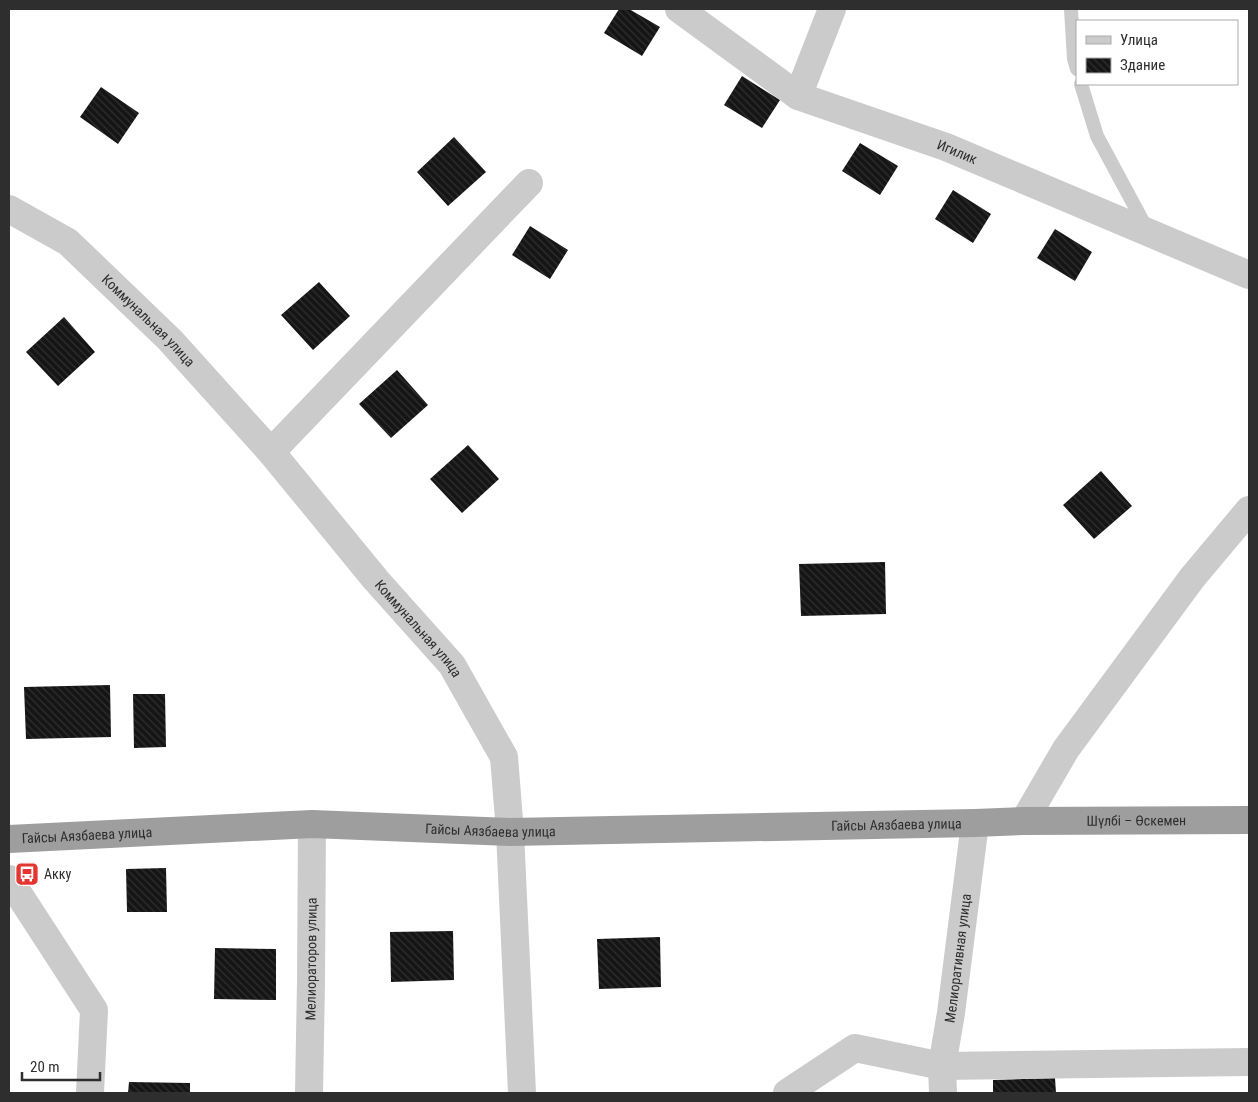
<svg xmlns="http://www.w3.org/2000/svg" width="1258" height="1102" font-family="'Roboto Condensed',sans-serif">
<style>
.building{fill:url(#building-back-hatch)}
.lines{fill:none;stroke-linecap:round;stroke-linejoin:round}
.service{stroke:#cbcbcb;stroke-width:14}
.minor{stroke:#cbcbcb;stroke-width:28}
.trunk{stroke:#9e9e9e;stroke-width:28}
.labels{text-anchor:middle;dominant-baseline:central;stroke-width:5;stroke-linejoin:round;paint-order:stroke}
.street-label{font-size:14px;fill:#2e2e2e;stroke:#fff}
.poi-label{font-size:14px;fill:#2e2e2e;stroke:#fff;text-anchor:start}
</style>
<defs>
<pattern id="building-back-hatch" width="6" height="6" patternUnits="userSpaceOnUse" patternTransform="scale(1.25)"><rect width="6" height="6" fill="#151515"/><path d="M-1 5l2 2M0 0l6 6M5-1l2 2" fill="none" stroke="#2f2f2f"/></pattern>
</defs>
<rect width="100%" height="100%" fill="#fff"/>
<path class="building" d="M 619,9 L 629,9 L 660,27 L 642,56 L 604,33 Z
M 742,76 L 780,100 L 762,128 L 724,105 Z
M 101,87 L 139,113 L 118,144 L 80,117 Z
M 454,137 L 486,172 L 448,206 L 417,172 Z
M 860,143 L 898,166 L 880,195 L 842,171 Z
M 953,190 L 991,214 L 973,243 L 935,219 Z
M 530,226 L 568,250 L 550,279 L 512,255 Z
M 1055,229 L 1092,252 L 1075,281 L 1037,258 Z
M 319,282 L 350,316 L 313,350 L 281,315 Z
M 64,317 L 95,352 L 58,386 L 26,352 Z
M 397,370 L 428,405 L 391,438 L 359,404 Z
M 468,445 L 499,479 L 462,513 L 430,479 Z
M 1101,471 L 1132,506 L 1094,539 L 1063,505 Z
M 885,562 L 886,614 L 801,616 L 799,564 Z
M 110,685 L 111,737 L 26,739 L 24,687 Z
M 133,694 L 165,694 L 166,747 L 134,748 Z
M 166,868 L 167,912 L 127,912 L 126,869 Z
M 453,931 L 454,980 L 391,982 L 390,932 Z
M 660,937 L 661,987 L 599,989 L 597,939 Z
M 215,948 L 276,949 L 276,1000 L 214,999 Z
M 1055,1078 L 1056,1093 L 993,1093 L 993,1080 Z
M 129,1082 L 190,1083 L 190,1093 L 128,1093 Z"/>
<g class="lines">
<path class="service" d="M 1071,9 L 1074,59 L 1077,69
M 1081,84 L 1097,136 L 1147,229"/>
<g class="minor">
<path id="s1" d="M 679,9 L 798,96 L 946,147 L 1249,275"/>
<path d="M 798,96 L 832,9"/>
<path id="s2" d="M 9,209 L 68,242 L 170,340 L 271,452 L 376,580 L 452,665 L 504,757 L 510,832 L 522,1093"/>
<path d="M 271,452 L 529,183"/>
<path d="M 1024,821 L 1066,749 L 1192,578 L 1249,510"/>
<path d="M 9,879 L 94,1010 L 90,1093"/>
<path id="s3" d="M 309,1093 L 311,982 L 312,824"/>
<path d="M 787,1093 L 855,1048 L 942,1066 L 1249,1062"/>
<path id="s4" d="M 943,1093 L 942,1066 L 951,1013 L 975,823"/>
</g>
<path class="trunk" id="s5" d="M 9,839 L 312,824 L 510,832 L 975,823 L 1024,821 L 1249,820"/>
</g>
<defs>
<g id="bus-square" transform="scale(1.25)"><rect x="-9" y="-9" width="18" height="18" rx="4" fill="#e33632" stroke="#fff"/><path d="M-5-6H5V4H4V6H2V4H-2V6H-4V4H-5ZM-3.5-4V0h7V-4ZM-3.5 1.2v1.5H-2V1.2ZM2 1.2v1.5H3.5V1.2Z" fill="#fff"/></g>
</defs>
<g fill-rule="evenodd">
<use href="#bus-square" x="27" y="874"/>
</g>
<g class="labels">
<g class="street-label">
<text stroke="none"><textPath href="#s1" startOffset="316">Игилик</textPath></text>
<text stroke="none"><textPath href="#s2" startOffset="180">Коммунальная улица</textPath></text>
<text stroke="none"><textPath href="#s2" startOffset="590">Коммунальная улица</textPath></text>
<text stroke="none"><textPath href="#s5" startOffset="1128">Шүлбі – Өскемен</textPath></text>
<text stroke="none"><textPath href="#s5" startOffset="888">Гайсы Аязбаева улица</textPath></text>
<text stroke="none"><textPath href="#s5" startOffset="482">Гайсы Аязбаева улица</textPath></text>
<text stroke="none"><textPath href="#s5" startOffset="78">Гайсы Аязбаева улица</textPath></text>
<text stroke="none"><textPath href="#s4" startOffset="136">Мелиоративная улица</textPath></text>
<text stroke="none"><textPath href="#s3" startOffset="134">Мелиораторов улица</textPath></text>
</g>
<g class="poi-label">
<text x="44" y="874">Акку</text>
</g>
</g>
<rect width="1258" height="1102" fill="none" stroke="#2e2e2e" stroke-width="20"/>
<rect x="1076" y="20" width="162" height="65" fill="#ffffff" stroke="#ababab"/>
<rect x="1086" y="36" width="25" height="8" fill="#cbcbcb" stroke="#ababab"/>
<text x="1120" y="45" font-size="15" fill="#2e2e2e">Улица</text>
<rect x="1086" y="58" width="25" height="15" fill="url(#building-back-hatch)" stroke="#ababab"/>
<text x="1120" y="70" font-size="15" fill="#2e2e2e">Здание</text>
<path d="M22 1072v8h78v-8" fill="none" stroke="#2e2e2e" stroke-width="2.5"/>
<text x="30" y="1072" font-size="15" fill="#2e2e2e" stroke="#ffffff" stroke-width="4" paint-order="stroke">20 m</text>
</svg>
